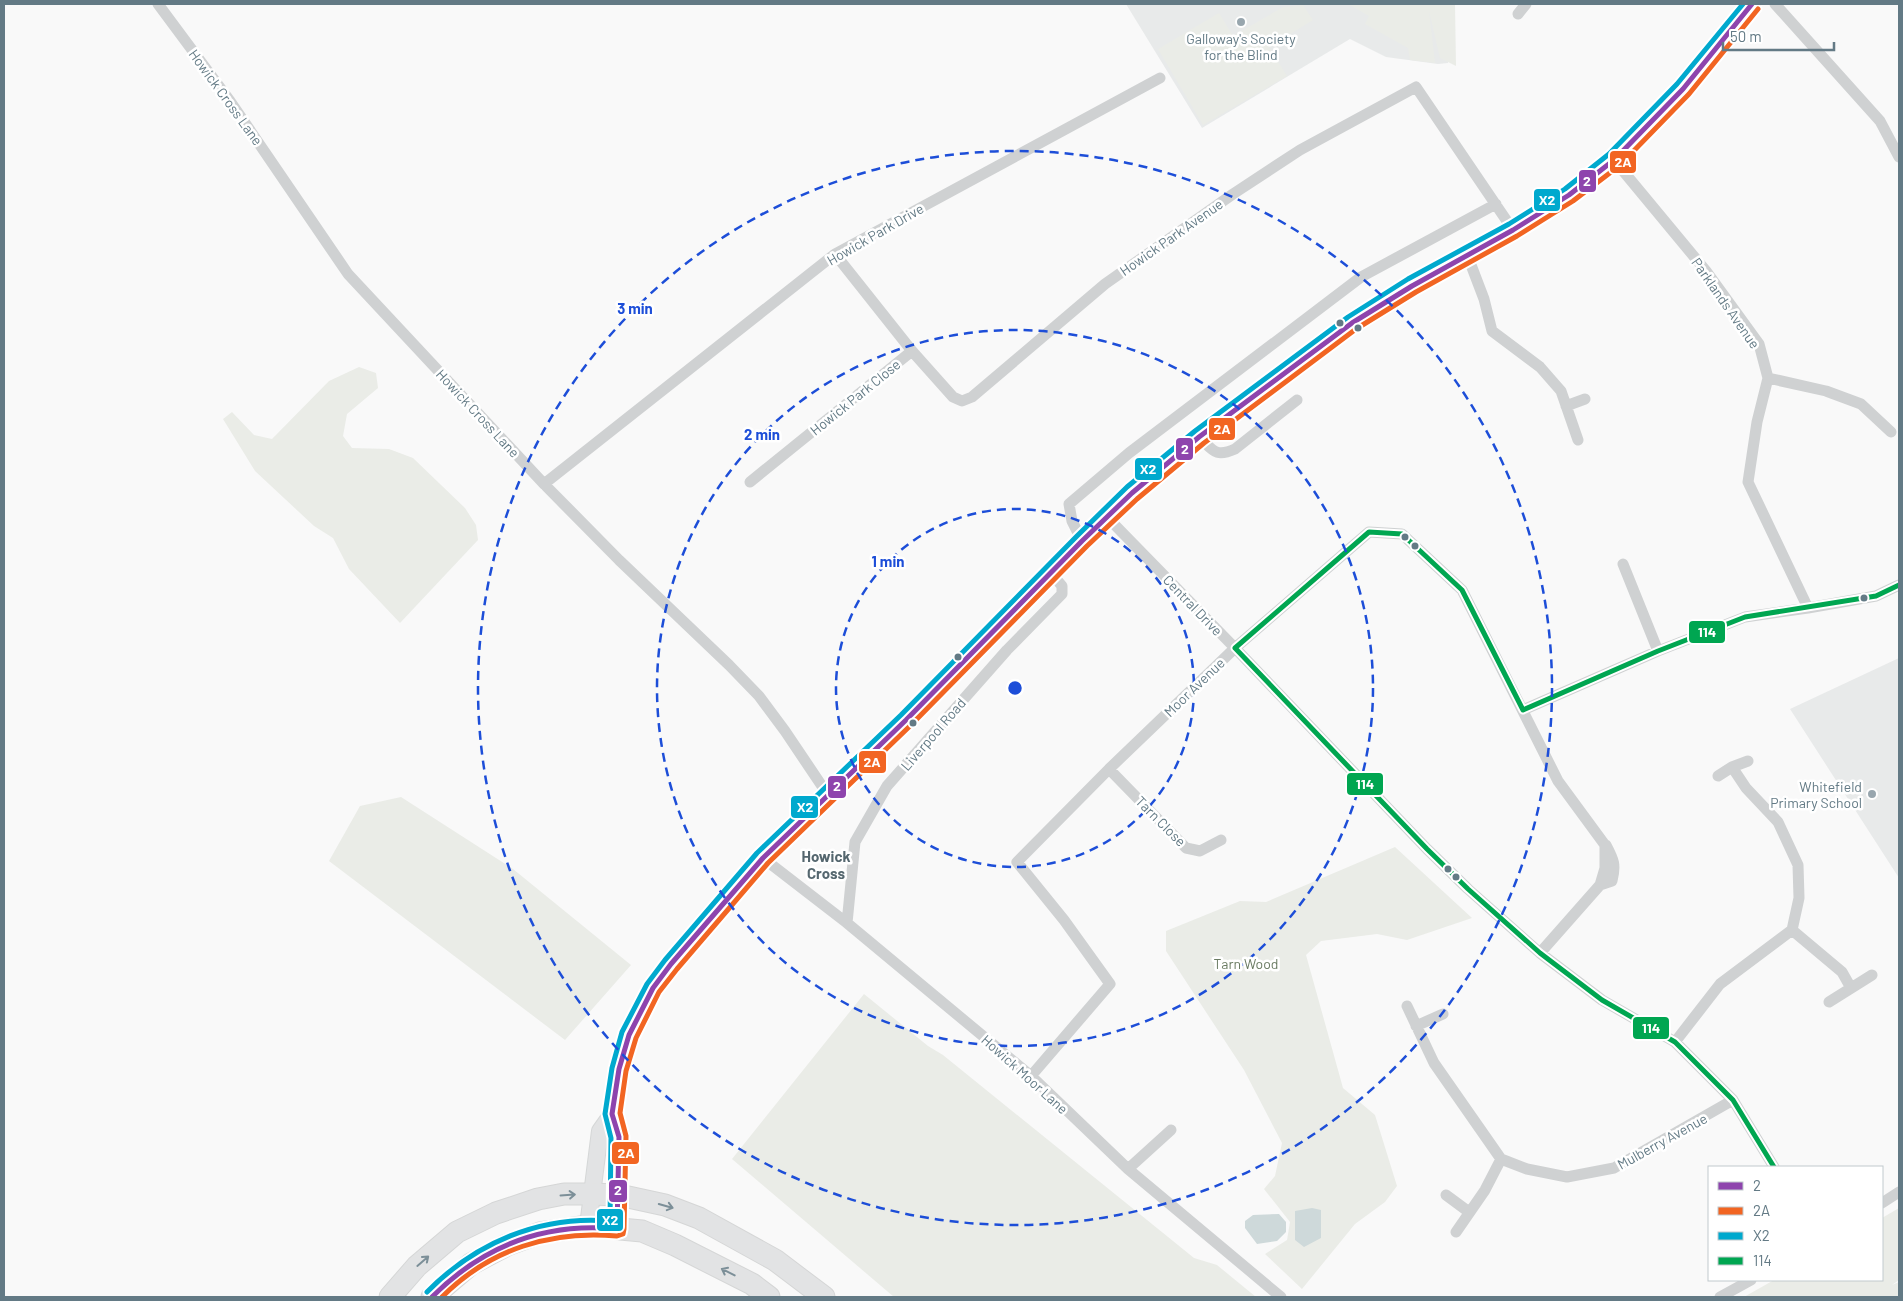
<svg xmlns="http://www.w3.org/2000/svg" width="1903" height="1301" font-family="Barlow,sans-serif">
<style>
.built{fill:#e8eaea}
.green{fill:#eaece7}
.water{fill:#ced9da}
.lines{fill:none;stroke-linecap:round;stroke-linejoin:round}
.secondary-casing{stroke:#d5d7d7;stroke-width:18}
.highway-casing{stroke:#d5d6d6;stroke-width:23}
.street{stroke:#cfd1d2;stroke-width:11}
.secondary{stroke:#e2e3e4;stroke-width:16}
.highway{stroke:#e2e3e4;stroke-width:21}
.bus-1-casing{stroke:#fff;stroke-width:9}
.bus-2-casing{stroke:#fff;stroke-width:9}
.bus-3-casing{stroke:#fff;stroke-width:9}
.bus-4-casing{stroke:#fff;stroke-width:9}
.bus-1{stroke:#8e44ad;stroke-width:5}
.bus-2{stroke:#f26522;stroke-width:5}
.bus-3{stroke:#00a9ce;stroke-width:5}
.bus-4{stroke:#00a651;stroke-width:5}
.oneway{stroke:#7c8f98}
.ring{fill:none;stroke:#1d4ed8;stroke-width:2.5;stroke-dasharray:9 6}
.poi-dot{fill:#98a6ae;stroke:#fff;stroke-width:2}
.bus-dot{fill:#637a85;stroke:#fff;stroke-width:2}
.labels{text-anchor:middle;dominant-baseline:central;stroke-width:5;stroke-linejoin:round;paint-order:stroke}
.poi-label{font-size:14px;fill:#637a85;stroke:#fff}
.street-label{font-size:14px;fill:#637a85;stroke:#fff}
.park-label{font-size:14px;fill:#6a7b62;stroke:#fff}
.neighbourhood-label{font-size:15px;font-weight:bold;fill:#55676f;stroke:#fff}
.centre{fill:#1d4ed8;stroke:#fff;stroke-width:2.5}
.ring-label{font-size:15px;text-anchor:middle;font-weight:bold;fill:#1d4ed8;stroke:#fff;stroke-width:5;stroke-linejoin:round;paint-order:stroke}
.line-badge{stroke:#fff;stroke-width:2}
.badge-label{font-size:14px;text-anchor:middle;font-weight:bold;fill:#fff}
</style>
<rect width="100%" height="100%" fill="#f9f9f9"/>
<path class="built" d="M 1126,4 L 1449,4 L 1448,63 L 1438,64 L 1386,57 L 1350,39 L 1202,128 Z
M 1899,658 L 1899,878 L 1790,709 Z"/>
<path class="green" d="M 1348,4 L 1455,4 L 1456,66 L 1440,58 L 1429,11 L 1435,63 L 1410,60 L 1408,48 L 1365,24 L 1369,16 Z
M 1303,5 L 1313,20 L 1269,47 L 1287,76 L 1203,125 L 1158,49 L 1219,13 L 1233,36 L 1283,7 Z
M 359,367 L 376,373 L 378,388 L 347,414 L 343,436 L 352,448 L 389,449 L 413,458 L 465,508 L 476,525 L 478,540 L 400,623 L 349,569 L 333,538 L 314,526 L 255,471 L 223,419 L 232,412 L 254,435 L 272,439 L 329,381 Z
M 401,797 L 513,869 L 631,965 L 565,1040 L 329,861 L 360,806 Z
M 1395,847 L 1472,918 L 1407,940 L 1377,934 L 1321,941 L 1306,955 L 1343,1088 L 1375,1115 L 1397,1186 L 1385,1202 L 1355,1224 L 1302,1289 L 1265,1254 L 1287,1240 L 1290,1222 L 1264,1189 L 1275,1176 L 1282,1143 L 1244,1070 L 1166,951 L 1166,931 L 1240,901 L 1266,902 Z
M 864,994 L 928,1046 L 943,1055 L 1173,1241 L 1194,1258 L 1217,1265 L 1256,1297 L 894,1297 L 732,1159 Z
M 1899,1208 L 1899,1280 L 1892,1285 L 1899,1282 L 1899,1297 L 1744,1297 L 1774,1280 L 1882,1280 L 1882,1218 Z"/>
<path class="water" d="M 1312,1208 L 1321,1210 L 1321,1238 L 1304,1247 L 1295,1240 L 1295,1211 Z
M 1279,1214 L 1286,1222 L 1286,1232 L 1277,1241 L 1257,1244 L 1245,1228 L 1245,1221 L 1253,1215 Z"/>
<g class="lines">
<g class="secondary-casing">
<path id="secondary" d="M 588,1226 L 600,1131 L 612,1114
M 617,1229 L 619,1137 L 612,1114 L 619,1069 L 629,1035 L 653,988 L 671,964 L 763,858 L 906,720 L 1082,541 L 1132,493 L 1199,437 L 1352,323 L 1412,286 L 1513,230 L 1569,195 L 1614,160 L 1683,89 L 1752,4"/>
</g>
<g class="highway-casing">
<path id="highway" d="M 390,1297 L 417,1266 L 457,1232 L 496,1213 L 538,1199 L 564,1194 L 591,1194 L 619,1195 L 665,1205 L 699,1218 L 775,1260 L 824,1297
M 432,1297 L 471,1264 L 507,1245 L 540,1233 L 588,1226 L 642,1231 L 675,1245 L 752,1284 L 769,1297"/>
</g>
<path class="street" d="M 158,4 L 230,101 L 348,274 L 544,484 L 619,560 L 729,665 L 759,696 L 785,731 L 828,795
M 1775,4 L 1880,121 L 1899,157
M 1518,14 L 1526,4
M 1614,160 L 1706,271 L 1759,344 L 1768,378 L 1757,422 L 1748,482 L 1808,608
M 835,254 L 912,351 L 953,397 L 962,401 L 972,397 L 1105,284 L 1233,194 L 1300,150 L 1416,87 L 1513,230
M 1468,257 L 1484,299 L 1492,331 L 1540,367 L 1561,391 L 1578,440
M 1768,378 L 1826,391 L 1861,404 L 1891,432
M 1566,406 L 1585,399
M 1199,437 C 1213,450 1215,458 1235,449 L 1297,400
M 750,482 L 912,351
M 544,484 L 835,254 L 1160,78
M 1107,517 L 1235,648 L 1427,849 L 1468,889 L 1540,953 L 1602,1000 L 1675,1042 L 1733,1100 L 1774,1167
M 1082,541 L 1072,521 L 1069,504 L 1129,453 L 1361,277 L 1496,204
M 1623,564 L 1658,651
M 1523,710 L 1658,651 L 1745,617 L 1808,608 L 1876,596 L 1899,585
M 1109,769 L 1186,848 L 1200,851 L 1221,840
M 1718,776 L 1732,767 L 1748,761
M 763,858 L 847,923 L 1031,1076 L 1128,1169 L 1281,1297
M 1600,885 L 1612,881 C 1616,865 1614,860 1606,845
M 847,923 L 855,842 L 887,786 L 1007,650 L 1062,594 L 1062,586 L 1051,573
M 1792,930 L 1842,972 L 1851,988
M 1829,1002 L 1872,975
M 1407,1006 L 1434,1063 L 1501,1159 L 1527,1169 L 1567,1177 L 1614,1168 L 1733,1100
M 1416,1026 L 1443,1014
M 1675,1042 L 1720,984 L 1792,930 L 1799,898 L 1798,865 L 1778,822 L 1746,788 L 1732,767
M 1031,1076 L 1110,984 L 1064,920 L 1017,862 L 1109,769 L 1235,648 L 1369,532 L 1402,534 L 1462,590 L 1558,781 L 1605,845 L 1605,868 L 1600,885 L 1540,953
M 1128,1169 L 1171,1130
M 1446,1195 L 1469,1212
M 1882,1203 L 1899,1192
M 1456,1232 L 1485,1190 L 1501,1159
M 1720,1297 L 1751,1280"/>
<use href="#secondary" class="secondary"/>
<use href="#highway" class="highway"/>
<g class="bus-1-casing">
<path id="bus-1" d="M 432,1297 C 483,1246 545,1222 617,1229 L 619,1137 L 612,1114 L 619,1069 L 629,1035 L 653,988 L 671,964 L 763,858 L 906,720 L 1082,541 L 1132,493 L 1199,437 L 1352,323 L 1412,286 L 1513,230 L 1569,195 L 1614,160 L 1683,89 L 1752,4"/>
</g>
<g class="bus-2-casing">
<path id="bus-2" d="M 442,1297 C 490,1249 551,1230 617,1236 L 623,1234 L 624,1229 L 626,1136 L 620,1113 L 626,1071 L 636,1038 L 659,992 L 677,969 L 768,863 L 911,725 L 1087,546 L 1137,499 L 1204,443 L 1356,329 L 1416,292 L 1517,236 L 1573,201 L 1619,166 L 1689,94 L 1758,9"/>
</g>
<g class="bus-3-casing">
<path id="bus-3" d="M 427,1292 C 475,1243 540,1215 610,1221 L 611,1138 L 605,1114 L 612,1068 L 622,1032 L 647,984 L 665,960 L 757,853 L 901,715 L 1077,536 L 1127,487 L 1195,431 L 1348,317 L 1408,279 L 1509,224 L 1565,189 L 1609,154 L 1677,84 L 1743,4"/>
</g>
<g class="bus-4-casing">
<path id="bus-4" d="M 1235,648 L 1427,849 L 1468,889 L 1540,953 L 1602,1000 L 1675,1042 L 1733,1100 L 1774,1167
M 1235,648 L 1369,532 L 1402,534 L 1462,590 L 1523,710
M 1523,710 L 1658,651 L 1745,617 L 1876,596 L 1899,585"/>
</g>
<use href="#bus-1" class="bus-1"/>
<use href="#bus-2" class="bus-2"/>
<use href="#bus-3" class="bus-3"/>
<use href="#bus-4" class="bus-4"/>
</g>
<defs><path id="oneway-shaft" d="M-6 0H5M1.5-3L5.5 0L1.5 3" fill="none" stroke-width="1.6" stroke-linecap="round" stroke-linejoin="round" transform="scale(1.25)"/></defs>
<g class="oneway">
<use href="#oneway-shaft" transform="translate(568 1195) rotate(-4)"/>
<use href="#oneway-shaft" transform="translate(666 1206) rotate(16)"/>
<use href="#oneway-shaft" transform="translate(423 1261) rotate(-41)"/>
<use href="#oneway-shaft" transform="translate(728 1272) rotate(-153)"/>
</g>
<g class="ring">
<circle cx="1015" cy="688" r="179"/>
<circle cx="1015" cy="688" r="358"/>
<circle cx="1015" cy="688" r="537"/>
</g>
<g class="poi-dot">
<circle cx="1241" cy="22" r="5"/>
<circle cx="1872" cy="794" r="5"/>
</g>
<g class="bus-dot">
<circle cx="1340" cy="323" r="4.5"/>
<circle cx="1358" cy="328" r="4.5"/>
<circle cx="1405" cy="537" r="4.5"/>
<circle cx="1415" cy="546" r="4.5"/>
<circle cx="1864" cy="598" r="4.5"/>
<circle cx="958" cy="657" r="4.5"/>
<circle cx="913" cy="723" r="4.5"/>
<circle cx="1448" cy="869" r="4.5"/>
<circle cx="1456" cy="877" r="4.5"/>
</g>
<g class="labels">
<g class="poi-label">
<text x="1241" y="38">Galloway's Society<tspan x="1241" dy="16">for the Blind</tspan></text>
<text x="1862" y="786" text-anchor="end">Whitefield<tspan x="1862" dy="16">Primary School</tspan></text>
</g>
<g class="street-label">
<text transform="translate(226 97) rotate(54)">Howick Cross Lane</text>
<text transform="translate(875 234) rotate(-30)">Howick Park Drive</text>
<text transform="translate(1171 237) rotate(-35)">Howick Park Avenue</text>
<text transform="translate(1726 303) rotate(55)">Parklands Avenue</text>
<text transform="translate(855 397) rotate(-39)">Howick Park Close</text>
<text transform="translate(478 413) rotate(47)">Howick Cross Lane</text>
<text transform="translate(1193 605) rotate(46)">Central Drive</text>
<text transform="translate(1194 687) rotate(-44)">Moor Avenue</text>
<text transform="translate(933 734) rotate(-49)">Liverpool Road</text>
<text transform="translate(1161 821) rotate(45)">Tarn Close</text>
<text transform="translate(1025 1074) rotate(42)">Howick Moor Lane</text>
<text transform="translate(1662 1141) rotate(-29)">Mulberry Avenue</text>
</g>
<g class="park-label">
<text x="1246" y="963">Tarn Wood</text>
</g>
<g class="neighbourhood-label">
<text x="826" y="856">Howick<tspan x="826" dy="17">Cross</tspan></text>
</g>
</g>
<circle cx="1015" cy="688" r="8" class="centre"/>
<g class="ring-label">
<text x="635" y="314">3 min</text>
<text x="762" y="440">2 min</text>
<text x="888" y="567">1 min</text>
</g>
<g class="line-badge">
<rect x="1609" y="150" width="28" height="24" rx="5" fill="#f26522"/>
<rect x="1578" y="169" width="19" height="24" rx="5" fill="#8e44ad"/>
<rect x="1533" y="188" width="28" height="24" rx="5" fill="#00a9ce"/>
<rect x="1208" y="417" width="28" height="24" rx="5" fill="#f26522"/>
<rect x="1175" y="437" width="19" height="24" rx="5" fill="#8e44ad"/>
<rect x="1134" y="457" width="29" height="24" rx="5" fill="#00a9ce"/>
<rect x="1688" y="620" width="38" height="24" rx="5" fill="#00a651"/>
<rect x="858" y="750" width="29" height="24" rx="5" fill="#f26522"/>
<rect x="1346" y="772" width="38" height="24" rx="5" fill="#00a651"/>
<rect x="827" y="775" width="20" height="24" rx="5" fill="#8e44ad"/>
<rect x="790" y="795" width="29" height="24" rx="5" fill="#00a9ce"/>
<rect x="1632" y="1016" width="38" height="24" rx="5" fill="#00a651"/>
<rect x="611" y="1141" width="29" height="24" rx="5" fill="#f26522"/>
<rect x="608" y="1179" width="20" height="24" rx="5" fill="#8e44ad"/>
<rect x="596" y="1208" width="28" height="24" rx="5" fill="#00a9ce"/>
</g>
<g class="badge-label">
<text x="1623" y="167">2A</text>
<text x="1587" y="186">2</text>
<text x="1547" y="205">X2</text>
<text x="1222" y="434">2A</text>
<text x="1185" y="454">2</text>
<text x="1148" y="474">X2</text>
<text x="1707" y="637">114</text>
<text x="872" y="767">2A</text>
<text x="1365" y="789">114</text>
<text x="837" y="791">2</text>
<text x="805" y="812">X2</text>
<text x="1651" y="1033">114</text>
<text x="626" y="1158">2A</text>
<text x="618" y="1195">2</text>
<text x="610" y="1225">X2</text>
</g>
<rect width="1903" height="1301" fill="none" stroke="#637a85" stroke-width="10"/>
<rect x="1708" y="1166" width="175" height="115" fill="#ffffff" stroke="#c1cace"/>
<rect x="1718" y="1182" width="25" height="8" fill="#8e44ad" stroke="#c1cace"/>
<text x="1753" y="1191" font-size="15" fill="#637a85">2</text>
<rect x="1718" y="1207" width="25" height="8" fill="#f26522" stroke="#c1cace"/>
<text x="1753" y="1216" font-size="15" fill="#637a85">2A</text>
<rect x="1718" y="1232" width="25" height="8" fill="#00a9ce" stroke="#c1cace"/>
<text x="1753" y="1241" font-size="15" fill="#637a85">X2</text>
<rect x="1718" y="1257" width="25" height="8" fill="#00a651" stroke="#c1cace"/>
<text x="1753" y="1266" font-size="15" fill="#637a85">114</text>
<path d="M1723 42v8h111v-8" fill="none" stroke="#637a85" stroke-width="2.5"/>
<text x="1730" y="42" font-size="15" fill="#637a85" stroke="#ffffff" stroke-width="4" paint-order="stroke">50 m</text>
</svg>
